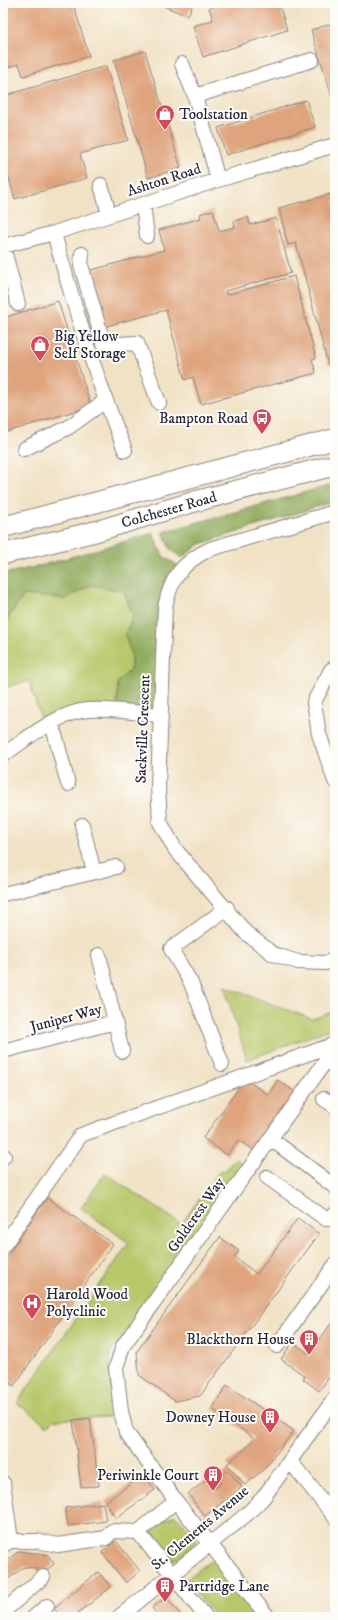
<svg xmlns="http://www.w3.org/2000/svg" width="338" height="1620" font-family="'IM FELL DW Pica',serif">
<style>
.green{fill:#b8c76a;stroke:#6d7452}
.forest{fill:#92ac5e;stroke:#5a674c}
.building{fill:#dfa47d}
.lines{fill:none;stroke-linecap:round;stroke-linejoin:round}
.minor-casing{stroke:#8a8280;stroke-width:16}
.highway-casing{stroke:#8a8280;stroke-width:22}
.minor{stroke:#fff;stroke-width:14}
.highway{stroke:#fff;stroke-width:20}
.labels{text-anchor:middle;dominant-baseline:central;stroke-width:4;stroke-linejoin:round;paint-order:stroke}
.poi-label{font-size:15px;fill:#22223b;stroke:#fdfcf7;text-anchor:start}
.street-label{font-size:15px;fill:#22223b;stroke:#fdfcf7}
</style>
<rect width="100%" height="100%" fill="#fdfcf7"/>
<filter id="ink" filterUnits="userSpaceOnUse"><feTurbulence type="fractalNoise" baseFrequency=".025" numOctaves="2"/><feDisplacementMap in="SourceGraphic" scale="8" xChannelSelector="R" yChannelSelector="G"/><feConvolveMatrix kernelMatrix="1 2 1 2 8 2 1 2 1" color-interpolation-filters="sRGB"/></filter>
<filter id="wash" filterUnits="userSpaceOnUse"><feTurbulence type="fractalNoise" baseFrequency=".012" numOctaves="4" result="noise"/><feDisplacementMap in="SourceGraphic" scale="16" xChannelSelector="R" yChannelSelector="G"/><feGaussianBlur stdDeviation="0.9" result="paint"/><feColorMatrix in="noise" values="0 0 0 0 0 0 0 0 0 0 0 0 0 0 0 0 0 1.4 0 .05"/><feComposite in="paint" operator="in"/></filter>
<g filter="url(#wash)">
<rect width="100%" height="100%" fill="#f1e2c5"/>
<path class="green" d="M 91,585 L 124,591 L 133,616 L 125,634 L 132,657 L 130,670 L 118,682 L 117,711 L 86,710 L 44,729 L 29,681 L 3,688 L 3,621 L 6,621 L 24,595 L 65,599 Z
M 224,986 L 312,1019 L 335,1011 L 335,1027 L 247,1060 Z
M 235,1159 L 244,1165 L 110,1353 L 112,1417 L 54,1420 L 48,1426 L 17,1403 L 129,1243 L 81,1208 L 105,1173 L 181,1224 L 221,1170 L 224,1172 Z
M 175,1515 L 187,1527 L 197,1541 L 187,1553 L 172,1561 L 160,1548 L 151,1533 L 161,1522 Z
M 213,1559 L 258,1617 L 216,1617 L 185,1580 Z"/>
<path class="forest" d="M 335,484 L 335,501 L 200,544 L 182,558 L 170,549 L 163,532 Z
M 153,533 L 163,556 L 182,568 L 169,589 L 161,715 L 117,711 L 118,682 L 130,670 L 132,657 L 125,634 L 133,616 L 124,591 L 91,585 L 65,599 L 24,595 L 6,621 L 3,621 L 3,574 L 40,566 Z"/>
<g id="blocks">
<path class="building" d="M 3,3 L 73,3 L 89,56 L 23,76 L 19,64 L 3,69 Z
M 156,3 L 193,3 L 188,16 Z
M 226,3 L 251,3 L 253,7 L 267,3 L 279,3 L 287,30 L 203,57 L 193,26 L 213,20 L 209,8 Z
M 334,23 L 335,26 L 335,106 L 311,30 Z
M 145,51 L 181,168 L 148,178 L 114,60 Z
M 106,66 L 128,140 L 80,154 L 87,178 L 15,199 L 3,157 L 3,96 Z
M 306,100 L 315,127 L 226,155 L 218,128 Z
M 335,193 L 335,363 L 328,365 L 296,243 L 288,245 L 279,208 Z
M 213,210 L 219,231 L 235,227 L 234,221 L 248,217 L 250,225 L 276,218 L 291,273 L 225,291 L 226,295 L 294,276 L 316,358 L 312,359 L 316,373 L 201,404 L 193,377 L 185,380 L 166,310 L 103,327 L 88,271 L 164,250 L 159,230 L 201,218 L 200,214 Z
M 58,301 L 91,406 L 4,433 L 3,318 Z
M 245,1079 L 268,1095 L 278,1080 L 295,1092 L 255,1151 L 238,1140 L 227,1155 L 203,1138 Z
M 47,1198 L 113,1244 L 14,1386 L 3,1379 L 3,1262 Z
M 298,1218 L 319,1234 L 200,1396 L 175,1401 L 139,1375 L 137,1351 L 220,1237 L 239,1251 L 234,1257 L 257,1274 Z
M 335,1318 L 335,1369 L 319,1391 L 303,1379 L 305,1376 L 281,1359 L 293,1342 L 309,1354 Z
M 227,1385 L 294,1431 L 263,1470 L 245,1485 L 227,1464 L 243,1451 L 254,1438 L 212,1409 Z
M 90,1418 L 99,1486 L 81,1487 L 73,1420 Z
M 228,1470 L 242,1487 L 205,1516 L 188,1494 L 206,1480 L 214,1489 L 221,1483 L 218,1479 Z
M 144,1474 L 155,1490 L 116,1518 L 105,1502 Z
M 103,1503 L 106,1521 L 68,1526 L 65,1508 Z
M 116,1541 L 140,1571 L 126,1583 L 102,1552 Z
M 19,1551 L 48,1555 L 54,1564 L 41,1574 L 36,1568 L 24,1567 L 3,1583 L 3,1563 Z
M 98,1572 L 111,1587 L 73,1617 L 61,1617 L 54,1608 Z
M 166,1597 L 182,1617 L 159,1617 L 152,1608 Z"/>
</g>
</g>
<g filter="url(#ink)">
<use href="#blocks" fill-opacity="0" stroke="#8a8280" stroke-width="1"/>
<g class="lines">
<g class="minor-casing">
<path id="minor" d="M 182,64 L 195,96 L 218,180
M 195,96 L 312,60
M 101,185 L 109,214
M 143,205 L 147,236
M 54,233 C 74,307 96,379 125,450
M 3,246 L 54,233 L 218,180 L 335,145
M 3,246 L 18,304
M 82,254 L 81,265 L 103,342 L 118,344 L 137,343 L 159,403
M 24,449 L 69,427 L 105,401
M 335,512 L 210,549 C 183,562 171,577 165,607 L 158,786 L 160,822 L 175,849 L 246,933 L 273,954 L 298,962 L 325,963 L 335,960
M 335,668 L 331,670 L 314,702 L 319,734 L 335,781
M 52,723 L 68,784
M 3,755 C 27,739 57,713 87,710 C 112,708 137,713 161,715
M 82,825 L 94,872
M 3,894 L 116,867
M 99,955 L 122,1051
M 3,1051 L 115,1022
M 222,1064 L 191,983 L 171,949 L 227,908
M 324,1099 L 335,1106
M 271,1139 L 335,1187
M 3,1157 L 4,1156
M 267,1177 L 326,1219 L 331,1219 L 335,1214
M 3,1246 L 81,1135 L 335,1044
M 277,1346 L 335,1265
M 290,1461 L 335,1517
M 3,1483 L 11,1541 L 3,1545
M 176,1501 L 138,1532 L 206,1617
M 11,1541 L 37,1541 L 58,1545 L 106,1538 L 112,1531 L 138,1532
M 3,1612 L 43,1577
M 34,1617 L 47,1606
M 119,1617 L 247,1514 L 263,1498 L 335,1398
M 268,1617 L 176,1501 L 126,1432 L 121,1411 L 116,1368 L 123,1346 L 335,1048"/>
</g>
<g class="highway-casing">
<path id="highway" d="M 3,527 L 335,439
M 3,554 L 97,531 L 193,502 L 335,465"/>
</g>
<use href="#minor" class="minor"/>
<use href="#highway" class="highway"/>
</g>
</g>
<defs>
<g id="shop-pin" transform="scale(1)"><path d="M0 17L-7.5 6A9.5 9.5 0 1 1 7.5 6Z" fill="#d1495b" stroke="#fdfcf7"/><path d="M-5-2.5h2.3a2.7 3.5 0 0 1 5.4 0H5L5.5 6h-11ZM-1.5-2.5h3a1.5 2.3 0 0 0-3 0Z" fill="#fff"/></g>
<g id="bus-pin" transform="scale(1)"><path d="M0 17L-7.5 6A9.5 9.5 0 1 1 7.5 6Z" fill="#d1495b" stroke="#fdfcf7"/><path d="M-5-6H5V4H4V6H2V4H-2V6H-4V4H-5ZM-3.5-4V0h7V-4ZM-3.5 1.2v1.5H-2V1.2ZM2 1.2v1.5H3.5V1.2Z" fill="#fff"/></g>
<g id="hospital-pin" transform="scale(1)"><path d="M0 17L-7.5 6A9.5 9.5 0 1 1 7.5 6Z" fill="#d1495b" stroke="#fdfcf7"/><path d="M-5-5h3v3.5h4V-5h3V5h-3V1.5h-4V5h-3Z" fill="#fff"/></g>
<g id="building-pin" transform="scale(1)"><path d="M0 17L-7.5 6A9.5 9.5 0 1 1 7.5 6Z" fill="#d1495b" stroke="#fdfcf7"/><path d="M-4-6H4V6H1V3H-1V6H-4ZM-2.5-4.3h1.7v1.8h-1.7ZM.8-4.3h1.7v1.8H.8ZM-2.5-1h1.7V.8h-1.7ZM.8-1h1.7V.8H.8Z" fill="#fff"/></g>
</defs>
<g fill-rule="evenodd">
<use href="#shop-pin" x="165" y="114"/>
<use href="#shop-pin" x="40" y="345"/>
<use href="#bus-pin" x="262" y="418"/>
<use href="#hospital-pin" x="32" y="1303"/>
<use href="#building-pin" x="309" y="1339"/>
<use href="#building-pin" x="270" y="1417"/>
<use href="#building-pin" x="213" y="1475"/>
<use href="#building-pin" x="165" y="1586"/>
</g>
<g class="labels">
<g class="poi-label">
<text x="179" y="114">Toolstation</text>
<text x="54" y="336">Big Yellow<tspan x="54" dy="17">Self Storage</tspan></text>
<text x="248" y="418" text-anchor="end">Bampton Road</text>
<text x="46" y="1294">Harold Wood<tspan x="46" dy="17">Polyclinic</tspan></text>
<text x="295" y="1339" text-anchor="end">Blackthorn House</text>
<text x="256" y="1417" text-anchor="end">Downey House</text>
<text x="199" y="1475" text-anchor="end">Periwinkle Court</text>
<text x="179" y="1586">Partridge Lane</text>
</g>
<g class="street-label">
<text transform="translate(164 180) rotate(-18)">Ashton Road</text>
<text transform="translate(169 510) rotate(-16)">Colchester Road</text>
<text transform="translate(143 729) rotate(-88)">Sackville Crescent</text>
<text transform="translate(66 1018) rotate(-15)">Juniper Way</text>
<text transform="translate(196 1215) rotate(-55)">Goldcrest Way</text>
<text transform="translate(200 1528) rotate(-40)">St. Clements Avenue</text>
</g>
</g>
<rect width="338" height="1620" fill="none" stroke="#fdfcf7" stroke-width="16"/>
</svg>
